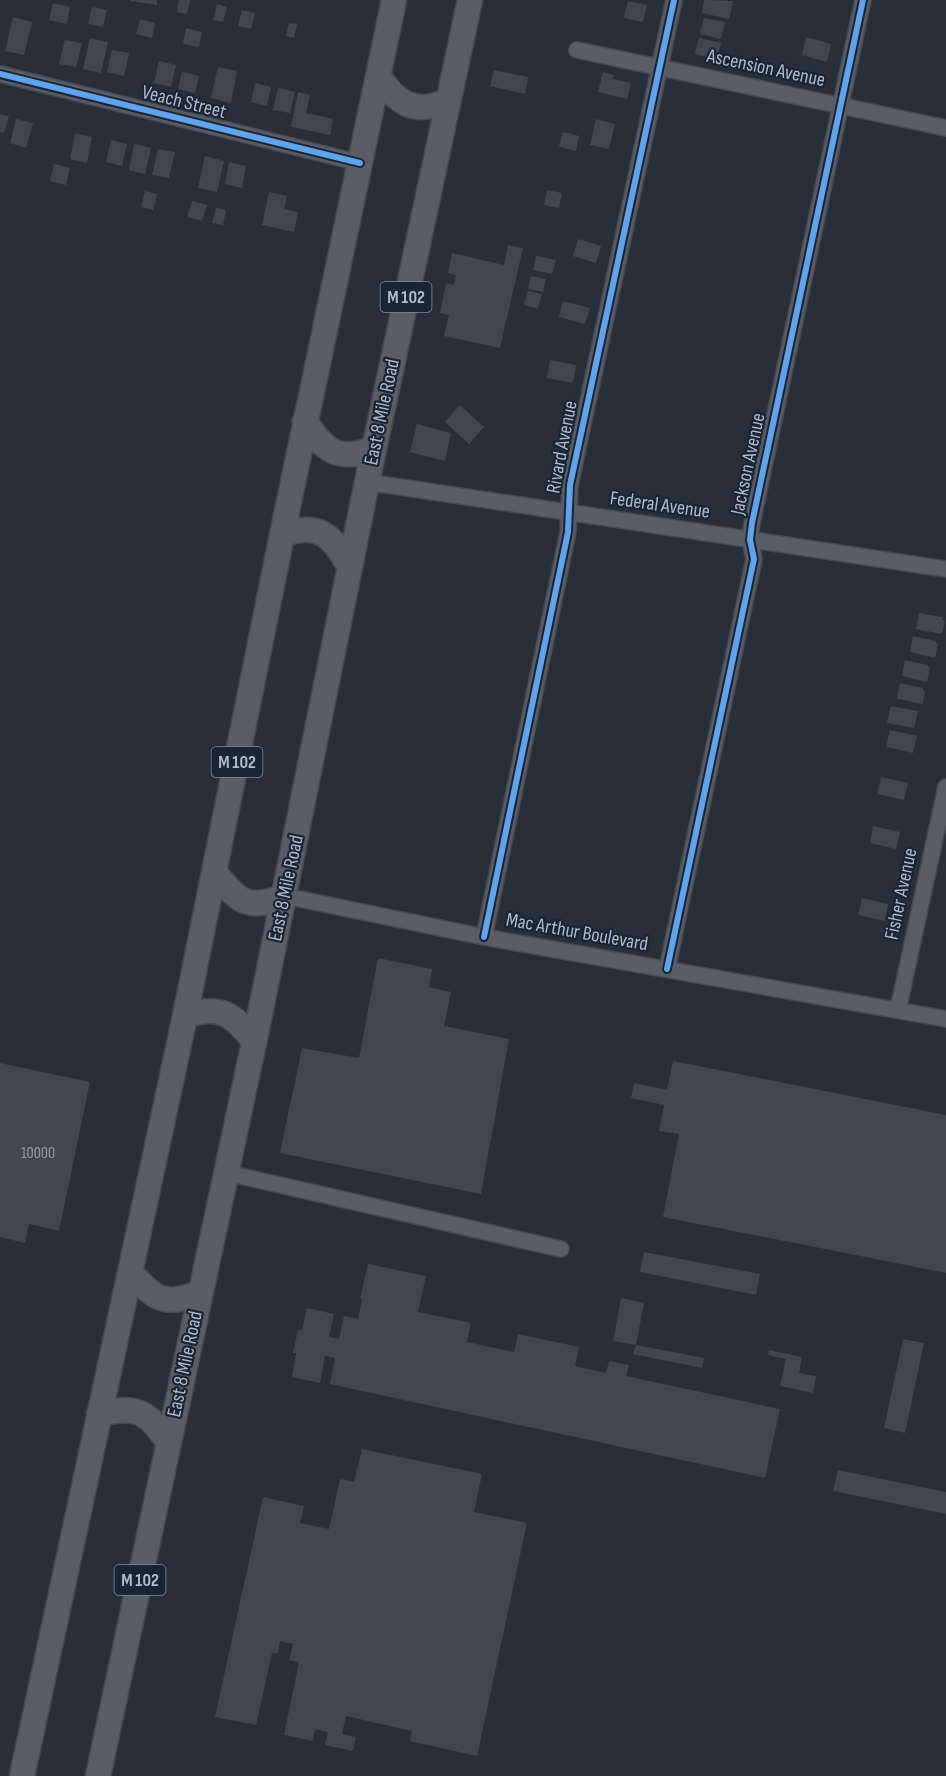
<svg xmlns="http://www.w3.org/2000/svg" width="946" height="1776" font-family="'Sofia Sans Condensed',sans-serif">
<style>
.building{fill:#41474f}
.lines{fill:none;stroke-linecap:round;stroke-linejoin:round}
.minor-casing{stroke:#464b53;stroke-width:18}
.trunk-casing{stroke:#454a53;stroke-width:27}
.minor{stroke:#585d66;stroke-width:15}
.trunk{stroke:#5a5e64;stroke-width:24}
.cycleway-casing{stroke:#1a2534;stroke-width:10}
.cycleway{stroke:#60a3ed;stroke-width:6}
.labels{text-anchor:middle;dominant-baseline:central;stroke-width:4.5;stroke-linejoin:round;paint-order:stroke}
.number-label{font-size:16px;fill:#959dab}
.shield{fill:#1a2534;stroke:#848d9d;stroke-width:1.5}
.shield-label{font-size:18px;font-weight:bold;fill:#b1baca}
.street-label{font-size:20px;fill:#b1baca;stroke:#1a2534}
</style>
<rect width="100%" height="100%" fill="#282f38"/>
<path class="building" d="M 130,0 L 157,0 L 157,5 L 130,1 Z
M 179,0 L 190,0 L 187,14 L 177,12 Z
M 704,0 L 733,1 L 729,19 L 702,13 Z
M 628,1 L 647,5 L 643,22 L 624,18 Z
M 53,3 L 70,7 L 67,24 L 49,20 Z
M 217,4 L 227,7 L 223,22 L 213,20 Z
M 92,7 L 107,10 L 103,27 L 88,24 Z
M 242,10 L 255,13 L 251,29 L 238,26 Z
M 13,17 L 32,22 L 24,55 L 5,51 Z
M 704,18 L 725,22 L 721,39 L 700,34 Z
M 140,19 L 155,23 L 152,38 L 136,34 Z
M 289,23 L 297,24 L 294,38 L 286,36 Z
M 186,28 L 202,32 L 199,47 L 183,44 Z
M 806,37 L 831,44 L 827,62 L 802,55 Z
M 90,38 L 108,42 L 101,73 L 83,69 Z
M 699,38 L 721,43 L 717,59 L 695,54 Z
M 65,40 L 82,43 L 76,67 L 59,64 Z
M 112,50 L 129,53 L 124,76 L 107,72 Z
M 159,61 L 176,65 L 171,87 L 154,83 Z
M 218,67 L 237,71 L 231,103 L 211,98 Z
M 494,70 L 528,77 L 525,94 L 490,86 Z
M 182,72 L 199,76 L 195,93 L 178,89 Z
M 603,72 L 614,75 L 613,79 L 631,83 L 627,99 L 598,92 Z
M 255,83 L 271,87 L 267,106 L 251,102 Z
M 278,88 L 295,92 L 290,113 L 273,110 Z
M 298,92 L 310,95 L 306,113 L 333,119 L 330,135 L 291,127 Z
M 0,114 L 9,116 L 4,133 L 0,132 Z
M 16,119 L 33,123 L 26,148 L 10,143 Z
M 596,119 L 615,124 L 609,149 L 590,145 Z
M 563,132 L 579,136 L 576,151 L 559,147 Z
M 75,133 L 92,137 L 87,163 L 70,159 Z
M 111,140 L 127,144 L 122,166 L 106,162 Z
M 134,144 L 151,148 L 145,174 L 129,170 Z
M 158,149 L 175,152 L 169,178 L 152,175 Z
M 205,156 L 224,161 L 217,192 L 198,188 Z
M 229,162 L 246,166 L 242,188 L 225,184 Z
M 54,164 L 70,168 L 66,185 L 50,181 Z
M 547,190 L 562,193 L 559,208 L 544,205 Z
M 145,191 L 157,194 L 153,210 L 141,207 Z
M 269,192 L 287,196 L 284,209 L 298,212 L 294,232 L 262,225 Z
M 192,201 L 207,205 L 202,221 L 187,217 Z
M 216,208 L 226,210 L 223,225 L 212,223 Z
M 578,239 L 601,246 L 596,263 L 573,256 Z
M 508,245 L 523,248 L 500,348 L 444,336 L 449,315 L 440,313 L 446,283 L 454,285 L 456,275 L 448,273 L 452,253 L 504,265 Z
M 536,256 L 556,260 L 552,274 L 533,270 Z
M 531,276 L 546,279 L 543,292 L 528,289 Z
M 528,291 L 542,294 L 538,309 L 524,305 Z
M 563,301 L 590,308 L 585,324 L 559,317 Z
M 550,360 L 576,365 L 573,383 L 547,378 Z
M 460,405 L 484,427 L 469,444 L 445,422 Z
M 417,424 L 451,433 L 445,461 L 410,452 Z
M 919,613 L 943,617 L 942,620 L 945,620 L 942,634 L 916,629 Z
M 913,636 L 936,641 L 936,643 L 938,644 L 935,658 L 910,652 Z
M 905,660 L 928,665 L 928,667 L 930,667 L 927,682 L 902,676 Z
M 900,683 L 923,688 L 923,690 L 925,691 L 923,704 L 897,699 Z
M 891,706 L 918,711 L 914,728 L 887,723 Z
M 890,730 L 917,736 L 913,753 L 886,747 Z
M 881,777 L 908,783 L 904,800 L 877,794 Z
M 873,826 L 900,832 L 896,849 L 870,843 Z
M 862,898 L 888,904 L 885,921 L 858,915 Z
M 378,958 L 432,969 L 429,987 L 451,992 L 444,1026 L 509,1039 L 481,1194 L 280,1153 L 302,1048 L 359,1058 Z
M 673,1061 L 946,1115 L 946,1273 L 663,1217 L 679,1134 L 659,1131 L 664,1105 L 631,1098 L 634,1083 L 667,1090 Z
M 0,1063 L 90,1082 L 59,1231 L 29,1224 L 25,1243 L 0,1237 Z
M 644,1252 L 760,1274 L 756,1295 L 640,1272 Z
M 368,1264 L 426,1276 L 418,1312 L 471,1323 L 467,1342 L 514,1352 L 518,1334 L 579,1347 L 575,1366 L 606,1373 L 609,1361 L 629,1365 L 626,1376 L 780,1409 L 765,1478 L 330,1384 L 335,1358 L 325,1356 L 320,1383 L 292,1377 L 296,1353 L 293,1353 L 298,1330 L 302,1330 L 307,1308 L 334,1314 L 329,1337 L 339,1339 L 344,1316 L 358,1319 L 362,1299 L 360,1299 Z
M 621,1298 L 644,1303 L 636,1345 L 613,1341 Z
M 903,1339 L 924,1343 L 905,1433 L 884,1428 Z
M 636,1345 L 704,1358 L 702,1368 L 633,1354 Z
M 769,1350 L 802,1357 L 799,1373 L 816,1376 L 813,1393 L 780,1386 L 786,1359 L 768,1355 Z
M 362,1449 L 482,1474 L 474,1512 L 527,1523 L 477,1756 L 410,1741 L 412,1731 L 346,1716 L 342,1734 L 356,1737 L 353,1751 L 325,1745 L 328,1732 L 315,1729 L 313,1741 L 284,1735 L 299,1662 L 289,1660 L 293,1644 L 280,1641 L 278,1654 L 272,1653 L 256,1725 L 215,1717 L 263,1497 L 304,1506 L 300,1523 L 329,1529 L 340,1479 L 354,1482 Z
M 838,1470 L 946,1492 L 946,1514 L 833,1491 Z"/>
<g class="lines">
<g class="minor-casing">
<path id="minor" d="M 577,50 L 946,128
M 0,74 L 360,163
M 367,482 L 946,569
M 285,896 L 484,937 L 946,1019
M 484,937 L 568,532 L 570,485 L 674,0
M 667,969 L 754,559 L 750,540 L 752,523 L 863,0
M 898,1010 L 946,787
M 227,1173 L 561,1249"/>
</g>
<g class="trunk-casing">
<path id="trunk" d="M 378,76 C 398,104 414,115 448,101
M 305,421 C 326,453 338,461 374,449
M 282,535 C 319,521 333,536 350,568
M 215,873 C 240,902 246,911 285,896
M 185,1016 C 220,1004 233,1014 254,1041
M 130,1272 C 156,1299 162,1307 200,1293
M 99,1414 C 139,1405 146,1411 169,1443
M 22,1776 L 185,1016 L 282,535 L 394,0
M 98,1776 L 259,1019 L 367,482 L 470,0"/>
</g>
<use href="#minor" class="minor"/>
<use href="#trunk" class="trunk"/>
<g class="cycleway-casing">
<path id="cycleway" d="M 0,74 L 360,163
M 484,937 L 568,532 L 570,485 L 674,0
M 667,969 L 754,559 L 750,540 L 752,523 L 863,0"/>
</g>
<use href="#cycleway" class="cycleway"/>
</g>
<g class="labels">
<g class="number-label">
<text x="38" y="1153">10000</text>
</g>
<g class="shield">
<rect x="380.5" y="282" width="51" height="30" rx="4.5"/>
<rect x="211.5" y="747" width="51" height="30" rx="4.5"/>
<rect x="114.5" y="1565" width="51" height="30" rx="4.5"/>
</g>
<g class="shield-label">
<text x="406" y="297">M 102</text>
<text x="237" y="762">M 102</text>
<text x="140" y="1580">M 102</text>
</g>
<g class="street-label">
<text transform="translate(766 68) rotate(12)">Ascension Avenue</text>
<text transform="translate(184 102) rotate(14)">Veach Street</text>
<text transform="translate(382 412) rotate(-78)">East 8 Mile Road</text>
<text transform="translate(562 447) rotate(-79)">Rivard Avenue</text>
<text transform="translate(748 464) rotate(-78)">Jackson Avenue</text>
<text transform="translate(660 505) rotate(8)">Federal Avenue</text>
<text transform="translate(286 888) rotate(-78)">East 8 Mile Road</text>
<text transform="translate(901 894) rotate(-78)">Fisher Avenue</text>
<text transform="translate(577 932) rotate(10)">Mac Arthur Boulevard</text>
<text transform="translate(185 1364) rotate(-78)">East 8 Mile Road</text>
</g>
</g>
</svg>
